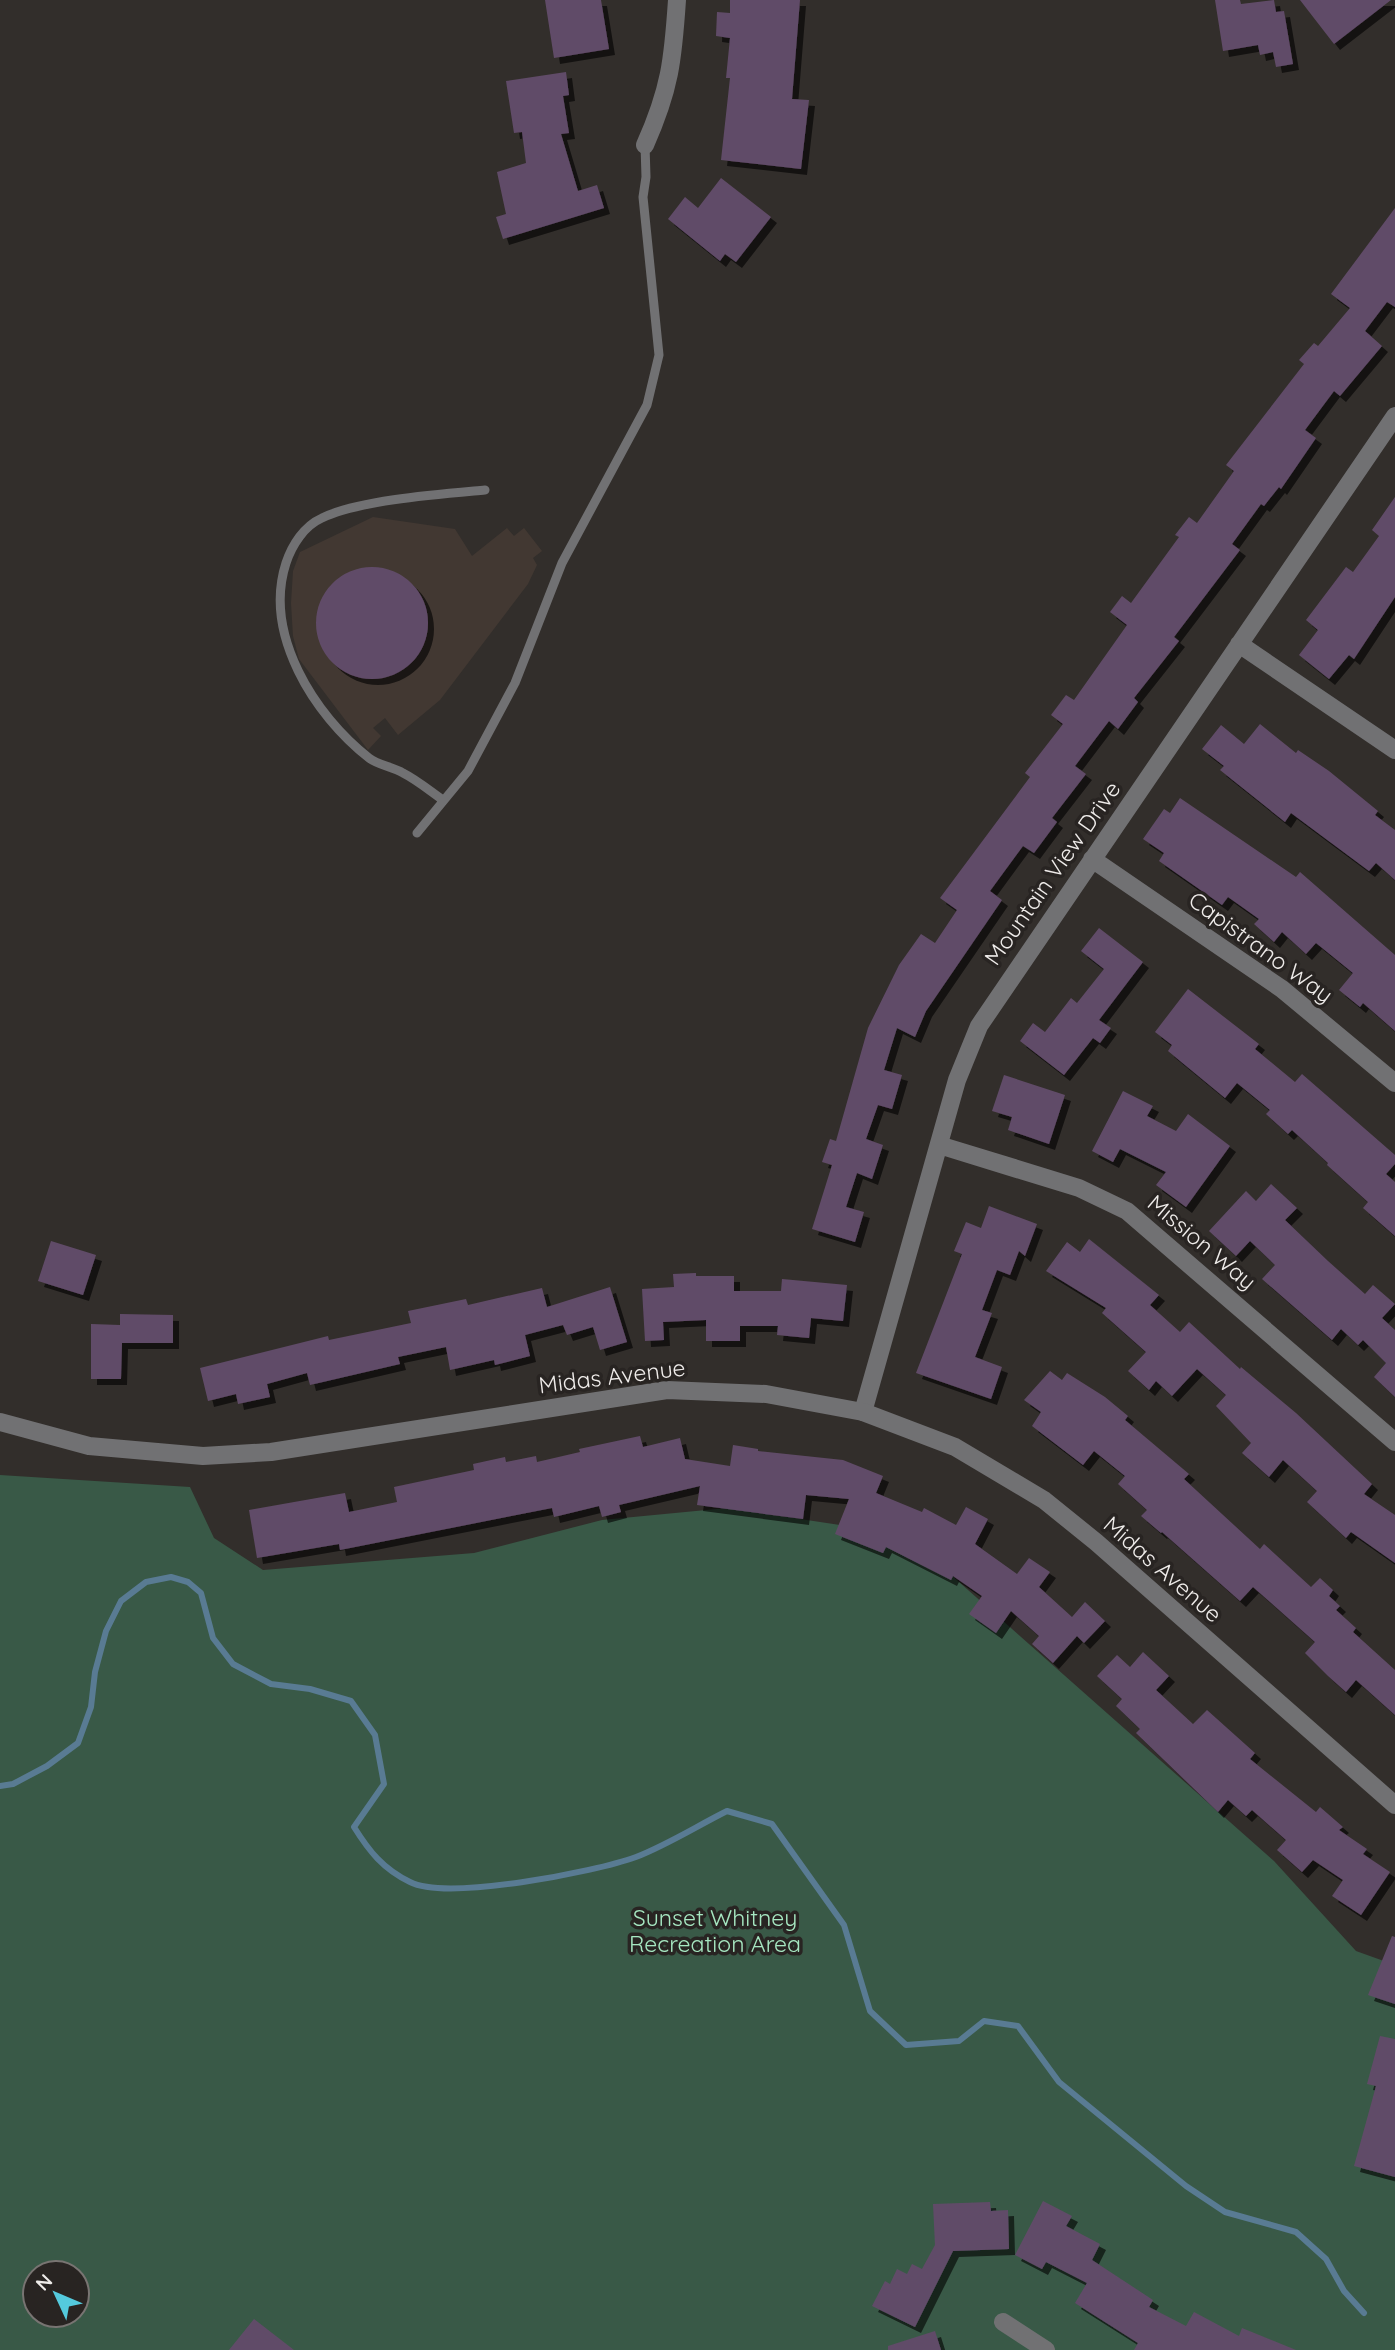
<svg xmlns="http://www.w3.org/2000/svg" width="1395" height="2350" font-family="Quicksand,sans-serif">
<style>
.built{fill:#423832}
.green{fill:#395947;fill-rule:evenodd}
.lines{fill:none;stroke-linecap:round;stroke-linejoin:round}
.stream{stroke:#597b93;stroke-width:6}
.building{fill:#614b68;filter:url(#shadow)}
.service{stroke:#717173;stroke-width:9}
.minor{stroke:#717173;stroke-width:18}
.tertiary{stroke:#717173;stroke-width:18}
.labels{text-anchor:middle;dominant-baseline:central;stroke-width:7;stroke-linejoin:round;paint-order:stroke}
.street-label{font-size:23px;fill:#efecea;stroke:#282422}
.park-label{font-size:23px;fill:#a6e7c1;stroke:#282422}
</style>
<defs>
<filter id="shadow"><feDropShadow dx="6" dy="6" stdDeviation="0" flood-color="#0009"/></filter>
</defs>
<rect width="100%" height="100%" fill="#322e2b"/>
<path class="built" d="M 373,517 L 455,529 L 472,556 L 507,528 L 514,536 L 524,528 L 542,551 L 533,558 L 537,565 L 528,584 L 440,700 L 398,735 L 385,718 L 373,728 L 381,736 L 368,750 L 299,659 L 293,636 L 291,603 L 293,571 L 300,552 Z"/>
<path class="green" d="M 0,1475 L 190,1487 L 214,1538 L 263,1570 L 474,1553 L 602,1520 L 727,1508 L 840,1525 L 950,1574 L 1274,1861 L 1356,1951 L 1395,1965 L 1395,2350 L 0,2350 ZM 35,2273 L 77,2273 L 77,2315 L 35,2315 Z"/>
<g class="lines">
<path class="stream" d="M 0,1786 L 13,1784 L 47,1766 L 78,1743 L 91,1707 L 95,1672 L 106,1631 L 121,1601 L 146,1582 L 171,1577 L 188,1582 L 201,1593 L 213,1638 L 233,1664 L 271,1684 L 310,1689 L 351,1701 L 375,1735 L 384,1784 L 354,1827 C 369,1851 383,1869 410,1882 C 447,1901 595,1872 636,1857 C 667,1845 697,1826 727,1811 L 772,1824 L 844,1925 L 870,2011 L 906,2045 L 959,2041 L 984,2021 L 1018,2026 L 1059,2082 L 1186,2186 L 1225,2212 L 1296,2232 L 1326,2259 L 1344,2291 L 1364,2313"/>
</g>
<path class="building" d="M 545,0 L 601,0 L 609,49 L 554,58 Z
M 730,0 L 800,0 L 792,99 L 809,100 L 801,169 L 721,160 L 730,78 L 726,78 L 730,38 L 716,36 L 717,12 L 730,13 Z
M 1215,0 L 1240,0 L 1241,4 L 1274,0 L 1276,12 L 1284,11 L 1293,64 L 1276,67 L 1273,52 L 1260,55 L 1258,45 L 1223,51 Z
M 1300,0 L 1391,0 L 1334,44 Z
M 566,72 L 569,95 L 563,96 L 569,133 L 561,134 L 578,191 L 597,185 L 604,208 L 503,239 L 496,217 L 506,214 L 497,172 L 526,163 L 522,132 L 514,133 L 506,81 Z
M 721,178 L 771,217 L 736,262 L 725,254 L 720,261 L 668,219 L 685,197 L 698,208 Z
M 1395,208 L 1395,307 L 1387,302 L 1365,331 L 1382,346 L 1340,396 L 1334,391 L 1305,430 L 1316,438 L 1281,489 L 1279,487 L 1264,506 L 1261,504 L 1232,544 L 1240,550 L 1174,637 L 1179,641 L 1134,698 L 1138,702 L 1118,729 L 1109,721 L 1075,766 L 1086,774 L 1052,818 L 1057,822 L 1034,853 L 1023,846 L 990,891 L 1002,900 L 926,1011 L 915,1037 L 897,1028 L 884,1070 L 902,1075 L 892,1109 L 878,1105 L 866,1139 L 883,1145 L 872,1179 L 857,1173 L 846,1207 L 864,1212 L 855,1242 L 812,1229 L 832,1165 L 822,1162 L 830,1139 L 836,1141 L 868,1028 L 899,965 L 921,934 L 935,943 L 957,910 L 940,898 L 1030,777 L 1025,773 L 1063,724 L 1051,715 L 1066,695 L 1074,700 L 1127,625 L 1110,612 L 1122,596 L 1131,603 L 1179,537 L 1175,535 L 1189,517 L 1197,523 L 1234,471 L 1226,465 L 1304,364 L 1299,360 L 1314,343 L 1318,346 L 1350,308 L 1331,294 Z
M 1395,497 L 1395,597 L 1354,659 L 1349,655 L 1329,679 L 1299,655 L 1318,630 L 1306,620 L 1346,567 L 1353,572 L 1379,536 L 1372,530 Z
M316 623a56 56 0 1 1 112 0a56 56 0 1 1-112 0Z
M 1260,724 L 1296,753 L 1298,750 L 1329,771 L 1378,811 L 1375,815 L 1395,830 L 1395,880 L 1376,863 L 1369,871 L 1291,813 L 1285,822 L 1220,770 L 1224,766 L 1202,749 L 1221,725 L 1244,744 Z
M 1180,798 L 1296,877 L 1300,872 L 1395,955 L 1395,1031 L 1363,1003 L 1360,1007 L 1339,990 L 1353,973 L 1316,943 L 1306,954 L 1282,932 L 1274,942 L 1254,924 L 1259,919 L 1228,897 L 1222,905 L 1159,861 L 1164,853 L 1143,839 L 1164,809 L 1170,813 Z
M 1099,928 L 1143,962 L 1099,1020 L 1111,1028 L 1100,1043 L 1093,1038 L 1064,1075 L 1020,1041 L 1033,1023 L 1045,1032 L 1071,998 L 1077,1003 L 1104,969 L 1081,951 Z
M 1188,989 L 1259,1044 L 1255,1049 L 1295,1082 L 1302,1074 L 1395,1155 L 1395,1164 L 1386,1174 L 1395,1182 L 1395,1236 L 1363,1208 L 1368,1202 L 1327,1165 L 1328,1163 L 1292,1130 L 1288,1134 L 1266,1114 L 1270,1110 L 1237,1083 L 1225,1098 L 1168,1051 L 1172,1045 L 1155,1032 Z
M 1004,1075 L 1065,1095 L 1049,1144 L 1008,1130 L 1012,1117 L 992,1111 Z
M 1123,1091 L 1153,1106 L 1147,1116 L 1176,1131 L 1188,1114 L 1230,1146 L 1186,1207 L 1156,1185 L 1166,1172 L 1120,1149 L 1113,1162 L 1092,1151 Z
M 1271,1184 L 1297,1208 L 1285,1220 L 1328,1261 L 1365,1294 L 1373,1285 L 1395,1304 L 1382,1318 L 1395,1330 L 1395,1397 L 1374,1377 L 1386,1363 L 1363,1340 L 1358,1345 L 1341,1329 L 1332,1340 L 1262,1279 L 1275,1265 L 1250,1241 L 1236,1256 L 1209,1231 L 1246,1191 L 1256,1201 Z
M 989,1206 L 1037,1224 L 1025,1256 L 1019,1251 L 1010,1275 L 997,1270 L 982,1310 L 992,1313 L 975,1357 L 1002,1367 L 991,1399 L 916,1373 L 962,1254 L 954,1251 L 966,1222 L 981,1228 Z
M 1089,1239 L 1159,1295 L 1150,1305 L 1180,1332 L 1189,1322 L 1240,1369 L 1241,1367 L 1296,1413 L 1372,1484 L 1364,1494 L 1395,1515 L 1395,1563 L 1351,1532 L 1346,1538 L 1307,1502 L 1317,1491 L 1283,1460 L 1269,1477 L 1242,1453 L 1251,1443 L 1216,1406 L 1226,1395 L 1197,1369 L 1172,1396 L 1156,1381 L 1149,1390 L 1128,1371 L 1146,1352 L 1102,1313 L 1106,1308 L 1046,1271 L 1067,1242 L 1080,1252 Z
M 51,1241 L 96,1255 L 83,1295 L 38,1281 Z
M 696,1273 L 696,1276 L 734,1276 L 734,1291 L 781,1291 L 782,1279 L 847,1285 L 843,1321 L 811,1318 L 809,1338 L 777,1335 L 778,1326 L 740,1326 L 740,1341 L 706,1341 L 706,1320 L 663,1322 L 664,1340 L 645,1341 L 642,1289 L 674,1287 L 673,1274 Z
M 610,1287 L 627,1342 L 600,1350 L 593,1327 L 567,1335 L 563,1325 L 525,1335 L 530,1356 L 495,1365 L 494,1360 L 450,1370 L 446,1347 L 398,1357 L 400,1364 L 310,1385 L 307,1373 L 267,1384 L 270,1397 L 238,1404 L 236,1394 L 208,1401 L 200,1368 L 328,1336 L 329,1340 L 411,1323 L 408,1311 L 466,1299 L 468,1305 L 542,1288 L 547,1307 Z
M 120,1314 L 173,1315 L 173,1343 L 122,1343 L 121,1379 L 91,1379 L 91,1324 L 120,1325 Z
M 1050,1371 L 1062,1380 L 1067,1373 L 1105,1397 L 1128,1416 L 1125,1420 L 1189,1474 L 1184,1479 L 1260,1549 L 1264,1544 L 1311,1587 L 1320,1578 L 1333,1590 L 1329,1596 L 1340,1606 L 1336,1610 L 1356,1628 L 1353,1632 L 1395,1670 L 1395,1715 L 1356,1680 L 1346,1692 L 1328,1676 L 1305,1653 L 1315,1642 L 1253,1587 L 1240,1601 L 1162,1532 L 1161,1533 L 1141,1516 L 1147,1510 L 1118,1484 L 1125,1476 L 1094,1451 L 1083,1465 L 1032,1426 L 1041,1412 L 1024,1400 Z
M 640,1436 L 643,1447 L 680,1438 L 685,1459 L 730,1466 L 733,1445 L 758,1449 L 758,1451 L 843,1460 L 883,1476 L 876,1493 L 922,1512 L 924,1508 L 956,1525 L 966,1507 L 988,1519 L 975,1544 L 1017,1574 L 1029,1558 L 1050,1572 L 1039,1587 L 1072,1617 L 1085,1602 L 1105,1621 L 1084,1643 L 1077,1636 L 1053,1663 L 1032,1644 L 1039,1636 L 1011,1611 L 996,1633 L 969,1614 L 982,1596 L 953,1576 L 951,1580 L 886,1547 L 883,1553 L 835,1534 L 849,1499 L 806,1495 L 803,1519 L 697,1505 L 700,1486 L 619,1505 L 621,1512 L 602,1517 L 599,1506 L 554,1517 L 552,1508 L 340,1550 L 339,1544 L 257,1558 L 249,1510 L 345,1493 L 349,1512 L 397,1502 L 394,1487 L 474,1470 L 473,1464 L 505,1457 L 506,1462 L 536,1456 L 537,1462 L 580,1452 L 579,1449 Z
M 1143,1652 L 1169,1676 L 1156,1690 L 1193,1724 L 1207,1710 L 1255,1753 L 1250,1759 L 1316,1812 L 1320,1807 L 1343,1827 L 1339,1830 L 1367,1849 L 1363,1854 L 1390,1872 L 1361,1915 L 1332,1896 L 1343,1880 L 1313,1860 L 1302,1872 L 1277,1850 L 1286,1840 L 1252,1810 L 1246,1816 L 1228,1800 L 1218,1812 L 1136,1733 L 1140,1729 L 1116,1706 L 1122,1699 L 1097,1676 L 1117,1655 L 1130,1667 Z
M 1392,1936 L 1395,1937 L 1395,2004 L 1368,1995 Z
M 1380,2036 L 1395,2039 L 1395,2177 L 1354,2166 L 1376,2086 L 1367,2084 Z
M 1043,2201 L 1072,2216 L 1066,2226 L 1100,2244 L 1092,2260 L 1153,2300 L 1149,2307 L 1186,2326 L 1194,2312 L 1239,2336 L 1242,2328 L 1296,2350 L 1134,2350 L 1138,2343 L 1075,2303 L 1087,2283 L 1046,2262 L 1042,2269 L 1015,2255 Z
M 990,2202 L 991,2211 L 1008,2210 L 1009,2249 L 953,2251 L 915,2327 L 872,2306 L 885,2281 L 890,2284 L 897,2269 L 907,2274 L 912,2264 L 922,2269 L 935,2245 L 933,2204 Z
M 254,2319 L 294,2350 L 229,2350 Z
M 935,2331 L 941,2350 L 888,2350 L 888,2346 Z"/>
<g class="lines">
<path class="service" d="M 443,800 C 430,791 417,780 403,773 C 393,767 378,765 369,758 C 314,715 263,634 286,563 C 292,545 304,526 322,518 C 359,500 441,494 485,490
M 417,833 L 468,771 L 515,683 L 562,563 L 647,405 L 659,355 L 643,197 L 646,177 L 645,145"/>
<path class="minor" d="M 645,145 C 670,89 673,60 677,0
M 1239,644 L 1395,750
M 1092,859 L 1282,989 L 1395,1083
M 939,1145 L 1079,1188 L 1127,1211 L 1395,1442
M 863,1412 L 957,1080 L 979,1026 L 1395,416
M 1003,2322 L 1046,2350"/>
<path class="tertiary" d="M 0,1422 L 89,1446 L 203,1456 L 271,1452 L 667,1390 L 766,1394 L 863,1412 L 955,1447 L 1044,1500 L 1096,1542 L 1395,1805"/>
</g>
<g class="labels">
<g class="street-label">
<text transform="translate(1052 873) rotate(-55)">Mountain View Drive</text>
<text transform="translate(1261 947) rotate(36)">Capistrano Way</text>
<text transform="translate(1202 1242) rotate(40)">Mission Way</text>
<text transform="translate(612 1376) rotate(-7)">Midas Avenue</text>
<text transform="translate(1163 1569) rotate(41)">Midas Avenue</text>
</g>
<g class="park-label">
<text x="715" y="1917">Sunset Whitney<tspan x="715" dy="26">Recreation Area</tspan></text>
</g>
</g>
<g transform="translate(56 2294) rotate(314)"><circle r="33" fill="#282422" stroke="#787472" stroke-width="2"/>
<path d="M0-5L12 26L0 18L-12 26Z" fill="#54cadd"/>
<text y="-10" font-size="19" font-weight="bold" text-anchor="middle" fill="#efecea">N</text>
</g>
</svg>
